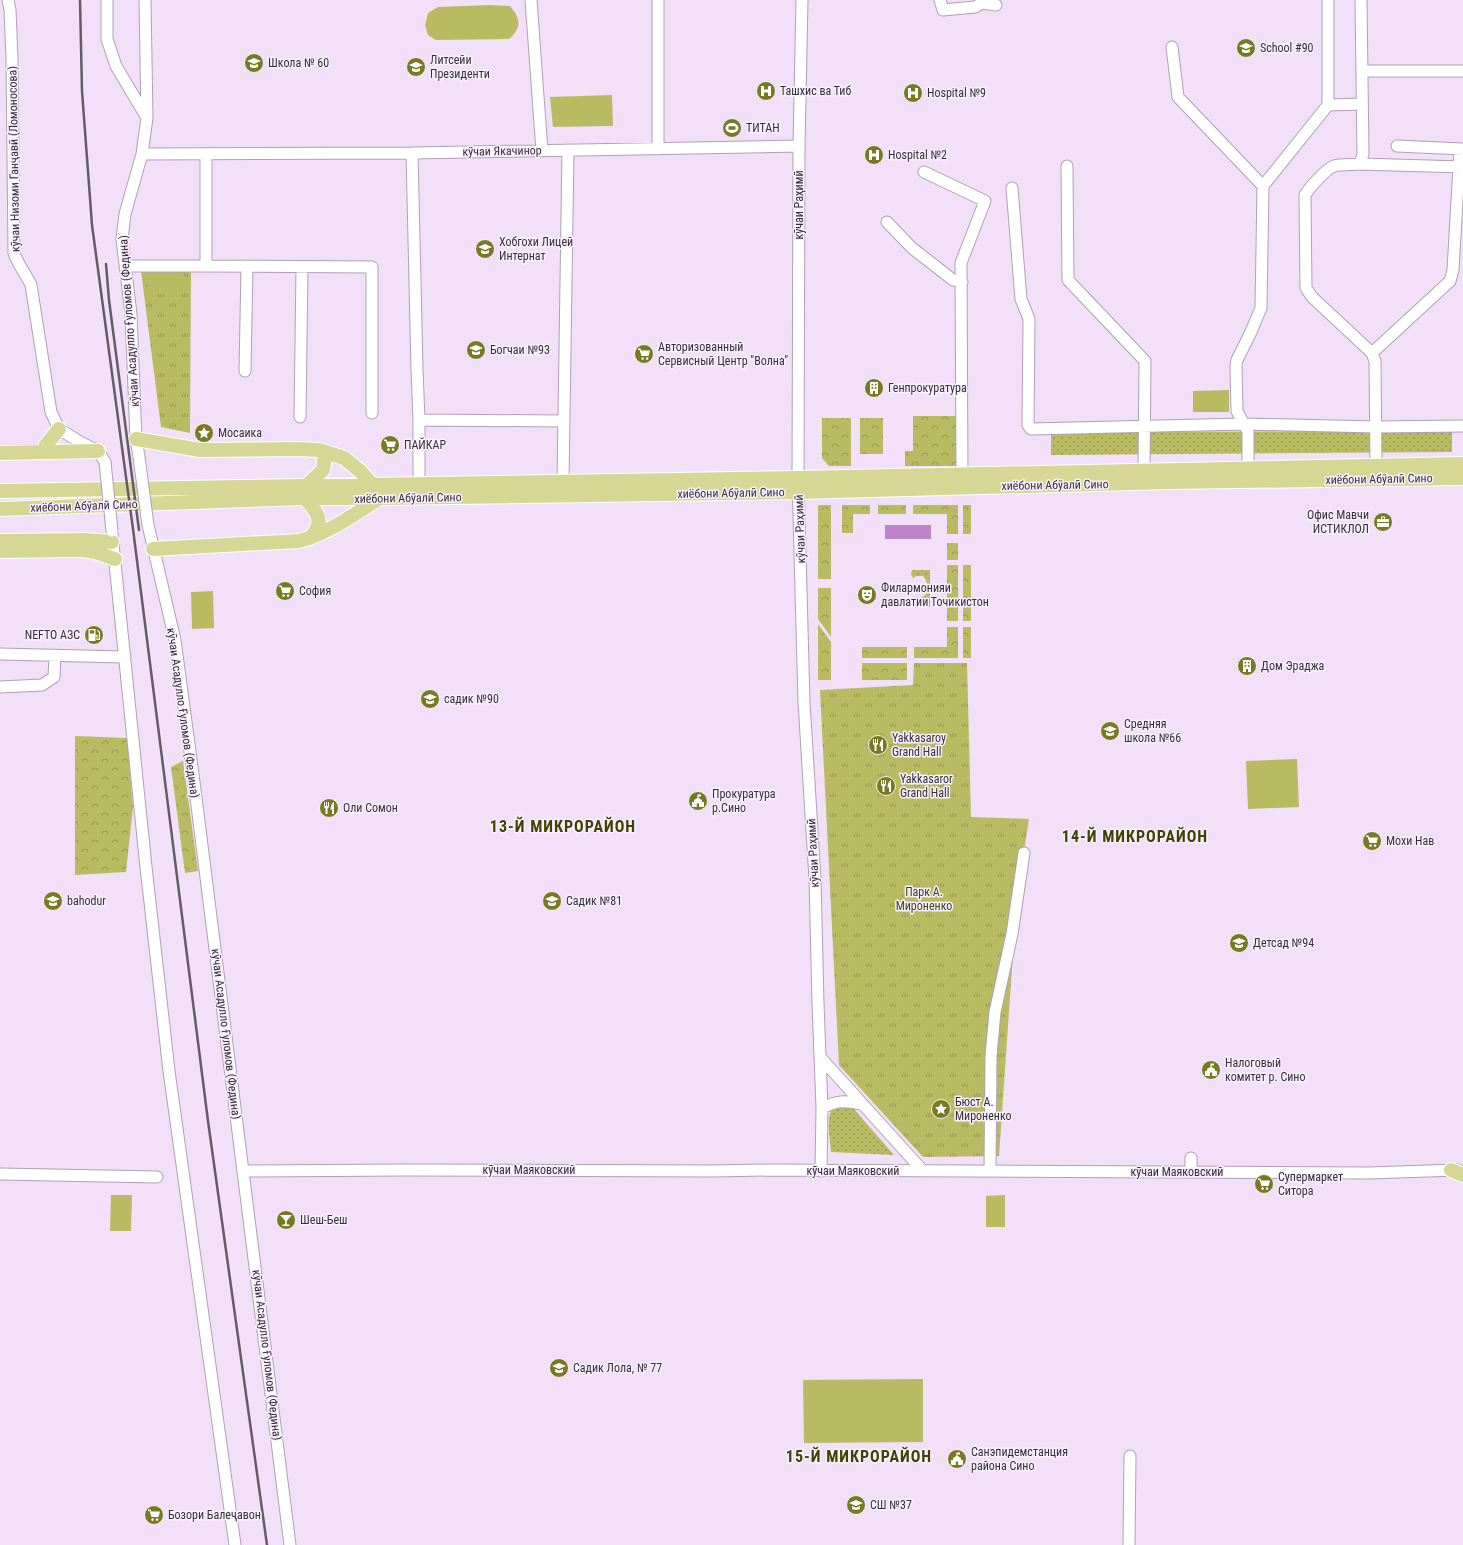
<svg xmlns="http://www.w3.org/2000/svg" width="1463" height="1545" font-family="'Roboto Condensed',sans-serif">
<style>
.grass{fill:url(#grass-dots)}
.forest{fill:url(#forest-crowns)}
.park{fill:url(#park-tufts)}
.pitch{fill:#b9bb63}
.water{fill:#bc85cc}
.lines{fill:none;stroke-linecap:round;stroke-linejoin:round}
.minor-casing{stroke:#b1a0b7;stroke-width:13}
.major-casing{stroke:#fff;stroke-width:16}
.minor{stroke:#fff;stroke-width:11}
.major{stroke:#d7d795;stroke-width:14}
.rail{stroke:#645a68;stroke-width:2.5}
.minor-bridge-casing{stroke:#b1a0b7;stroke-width:13;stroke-linecap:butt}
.minor-bridge{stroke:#fff;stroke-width:11}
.labels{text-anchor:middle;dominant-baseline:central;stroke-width:3;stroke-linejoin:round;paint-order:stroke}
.poi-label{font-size:12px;fill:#352e38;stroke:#fbf0ff;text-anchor:start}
.street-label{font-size:12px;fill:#352e38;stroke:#fbf0ff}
.park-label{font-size:12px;fill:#404119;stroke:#fbf0ff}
.district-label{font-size:16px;font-weight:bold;letter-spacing:1px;fill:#414100;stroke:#fbf0ff}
</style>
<defs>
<pattern id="grass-dots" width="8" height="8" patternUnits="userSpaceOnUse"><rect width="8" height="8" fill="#b9bb63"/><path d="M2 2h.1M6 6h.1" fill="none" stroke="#979853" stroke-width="1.8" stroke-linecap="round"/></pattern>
<pattern id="forest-crowns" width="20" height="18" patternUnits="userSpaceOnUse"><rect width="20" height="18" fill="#b9bb63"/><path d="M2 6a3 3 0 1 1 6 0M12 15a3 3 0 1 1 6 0" fill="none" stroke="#979853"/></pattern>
<pattern id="park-tufts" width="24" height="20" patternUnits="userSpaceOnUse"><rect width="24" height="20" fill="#b9bb63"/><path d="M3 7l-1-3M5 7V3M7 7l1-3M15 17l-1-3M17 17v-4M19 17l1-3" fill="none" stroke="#979853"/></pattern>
</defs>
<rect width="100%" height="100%" fill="#f2dff8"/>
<path class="grass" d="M 1452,431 L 1452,452 L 1051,455 L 1051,432 Z
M 912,570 L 930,570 L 930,607 L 912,607 L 911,602 L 914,598 L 921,598 L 926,594 C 928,586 928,582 923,576 L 916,576 L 913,578 L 911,574 Z
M 835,1104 L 853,1108 L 894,1155 L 831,1152 C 830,1137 825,1116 835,1104 Z"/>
<path class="forest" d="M 913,416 L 958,416 L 958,466 L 905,466 L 905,451 L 913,451 Z
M 822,418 L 851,418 L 851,466 L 829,466 L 822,458 Z
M 860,418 L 883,418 L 883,454 L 860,454 Z
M 818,505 L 831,505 L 831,579 L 818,579 Z
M 842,505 L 870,505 L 870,514 L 853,514 L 853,533 L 842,533 Z
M 878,505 L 906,505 L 906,514 L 878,514 Z
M 913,505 L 958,505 L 958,534 L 947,534 L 947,514 L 913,514 Z
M 963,505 L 971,505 L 971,534 L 963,534 Z
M 947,543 L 958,543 L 958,560 L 947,560 Z
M 947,565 L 958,565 L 958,621 L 947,621 Z
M 963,565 L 971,565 L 971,621 L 963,621 Z
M 818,588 L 831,588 L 831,637 L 818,619 Z
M 818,624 L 831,642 L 831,680 L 818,680 Z
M 947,627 L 958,627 L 958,658 L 914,658 L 914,647 L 947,647 Z
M 963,627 L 971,627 L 971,658 L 963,658 Z
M 862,647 L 907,647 L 907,658 L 862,658 Z
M 862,663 L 907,663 L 907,680 L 862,680 Z
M 75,736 L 127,738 L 133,807 L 126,872 L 75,875 Z
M 183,761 L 198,871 L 185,873 L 171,767 Z"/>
<path class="park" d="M 191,270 L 190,433 L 161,427 L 141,271 Z
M 914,663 L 967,663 L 971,817 L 1029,819 L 1017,896 L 999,1156 L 923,1157 L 839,1065 L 820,690 L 913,685 Z"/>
<path class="pitch" d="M 491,5 L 510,6 C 521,19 522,27 509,39 L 436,40 L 428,35 L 425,25 L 428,13 L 438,7 Z
M 612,95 L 613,126 L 553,127 L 550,97 Z
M 148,272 L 183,273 L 183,294 L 148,294 Z
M 1229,390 L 1229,412 L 1193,412 L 1193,391 Z
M 213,591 L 214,628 L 192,629 L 191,592 Z
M 1297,759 L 1299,807 L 1248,809 L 1246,761 Z
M 111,1195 L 132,1195 L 131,1231 L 110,1231 Z
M 1005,1195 L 1005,1227 L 986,1227 L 986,1196 Z
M 923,1379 L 923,1442 L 804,1443 L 803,1380 Z"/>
<path class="water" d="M 885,525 L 931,525 L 931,539 L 885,539 Z"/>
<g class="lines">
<g class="minor-casing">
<path id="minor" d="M 8,0 L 10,10 L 12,59 L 14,253 C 18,265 26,274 31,285 L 51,412 L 59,429 L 80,442 L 98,451 L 105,462
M 107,0 L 107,39 L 116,66 L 147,118 L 142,154 L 125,214 L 122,239 L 131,314 L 136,439 L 139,457
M 145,0 L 147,118
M 531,0 L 542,151
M 658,0 L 658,149
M 802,0 L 799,146 L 798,478 L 804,702 L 815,879 L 818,1003 L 822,1108 L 821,1171
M 940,0 L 943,10 L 975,7 L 982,3 L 996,5
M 1361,0 L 1363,154 L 1360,164 C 1352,165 1342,164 1334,166 C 1326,169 1310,187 1305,195 L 1306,288 L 1312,297 L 1372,353 L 1375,361 L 1376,466
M 1172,47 L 1178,97 L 1263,186 L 1261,308 L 1250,334 L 1237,360 L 1236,366 L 1237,411 L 1248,432 L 1248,476
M 1362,71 L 1463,71
M 1328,105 L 1328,0
M 1397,146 L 1463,149
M 412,153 L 417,369 L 419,420 L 419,485
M 142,154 L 412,153 L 799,146
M 206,154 L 206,266 L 372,267 L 372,413
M 1360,164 L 1463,167
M 1067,166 L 1068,280 L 1145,361 L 1144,471
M 924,172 L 985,201 L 961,263 L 962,474
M 1263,186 L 1328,105 L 1362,104
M 1012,188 L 1021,299 L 1029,319 L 1028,425 L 1031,429 L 1244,424 L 1376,427 L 1463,426
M 887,222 L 912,248 L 939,269 L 953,280 L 962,282
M 125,266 L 206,266
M 1372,353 L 1450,281 L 1453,270 L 1460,149
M 245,371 L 247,266
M 300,417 L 302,267
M 419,420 L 564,421
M 563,482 L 568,150
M 148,525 L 175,640 L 193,774 L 290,1545
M 112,534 L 146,867 L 169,1071 L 235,1545
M 0,654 L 125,657
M 0,687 L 42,685 L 54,677 L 55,656
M 820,1057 L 923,1171
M 822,1108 C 837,1101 844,1100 860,1104
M 243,1171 L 404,1170 L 713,1171 L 771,1170 L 1368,1173 L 1458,1170
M 990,1171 L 991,1056 L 995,1012 L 1012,934 L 1024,853
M 1191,1172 L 1191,1158
M 0,1174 L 157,1177
M 1129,1545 L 1130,1456"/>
</g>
<g class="major-casing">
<path id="major" d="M 136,439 L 200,450 L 298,449 L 319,450 L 344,458 L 360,471 L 373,485
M 46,445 L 59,429
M 0,453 L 98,451
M 306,486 L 323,470 L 325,456 L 319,450
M 0,491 L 798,478 L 1463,464
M 305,498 C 317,512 326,522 310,538
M 0,509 L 305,498 L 381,498 L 799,492 L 1169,482 L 1463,478
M 0,541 L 85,540 L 112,542
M 153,549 L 299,541 C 328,534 354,514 380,498
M 0,551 L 83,550 L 95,552 L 115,559
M 1451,1170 L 1463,1175"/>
</g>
<use href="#minor" class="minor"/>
<use href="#major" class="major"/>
<path class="rail" d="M 80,0 L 82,91 L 92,225 L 133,529 L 208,1121 L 267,1545
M 106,264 L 109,300 L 139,530"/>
<g class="minor-bridge-casing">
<path id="minor-bridge" d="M 139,457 L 148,525
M 105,462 L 112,531"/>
</g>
<use href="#minor-bridge" class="minor-bridge"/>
</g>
<defs>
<g id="school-disc" transform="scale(1)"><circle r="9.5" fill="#787920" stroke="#fbf0ff"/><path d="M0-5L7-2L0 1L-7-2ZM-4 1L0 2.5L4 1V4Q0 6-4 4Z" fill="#fff"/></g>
<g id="hospital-disc" transform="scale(1)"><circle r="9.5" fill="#787920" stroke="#fbf0ff"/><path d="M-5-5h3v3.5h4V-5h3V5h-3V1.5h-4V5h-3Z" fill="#fff"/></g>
<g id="stadium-disc" transform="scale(1)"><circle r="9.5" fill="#787920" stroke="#fbf0ff"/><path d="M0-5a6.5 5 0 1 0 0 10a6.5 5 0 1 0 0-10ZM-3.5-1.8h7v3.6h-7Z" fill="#fff"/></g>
<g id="supermarket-disc" transform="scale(1)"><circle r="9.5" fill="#787920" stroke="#fbf0ff"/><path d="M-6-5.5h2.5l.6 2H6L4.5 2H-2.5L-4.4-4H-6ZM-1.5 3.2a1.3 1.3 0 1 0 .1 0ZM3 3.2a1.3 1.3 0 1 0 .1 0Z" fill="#fff"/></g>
<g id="building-disc" transform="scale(1)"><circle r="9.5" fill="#787920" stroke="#fbf0ff"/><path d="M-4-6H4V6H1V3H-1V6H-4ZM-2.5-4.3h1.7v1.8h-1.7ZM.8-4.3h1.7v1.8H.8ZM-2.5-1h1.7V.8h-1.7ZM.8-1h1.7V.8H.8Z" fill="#fff"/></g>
<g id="sight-disc" transform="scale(1)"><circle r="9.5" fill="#787920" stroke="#fbf0ff"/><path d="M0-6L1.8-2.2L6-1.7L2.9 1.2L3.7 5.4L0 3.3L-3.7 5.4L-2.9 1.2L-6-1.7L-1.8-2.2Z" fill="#fff"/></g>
<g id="office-disc" transform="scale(1)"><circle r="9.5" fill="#787920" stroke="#fbf0ff"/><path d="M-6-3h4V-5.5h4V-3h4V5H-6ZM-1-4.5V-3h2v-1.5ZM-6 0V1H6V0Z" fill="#fff"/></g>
<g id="theatre-disc" transform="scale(1)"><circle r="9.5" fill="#787920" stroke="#fbf0ff"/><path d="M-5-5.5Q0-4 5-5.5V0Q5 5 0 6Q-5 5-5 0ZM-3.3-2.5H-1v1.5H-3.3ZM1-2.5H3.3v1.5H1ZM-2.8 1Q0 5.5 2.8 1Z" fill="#fff"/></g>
<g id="fuel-disc" transform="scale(1)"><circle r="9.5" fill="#787920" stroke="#fbf0ff"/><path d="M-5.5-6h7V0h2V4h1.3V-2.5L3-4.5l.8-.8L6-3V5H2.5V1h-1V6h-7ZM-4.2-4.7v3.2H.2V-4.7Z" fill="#fff"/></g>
<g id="restaurant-disc" transform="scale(1)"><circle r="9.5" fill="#787920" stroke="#fbf0ff"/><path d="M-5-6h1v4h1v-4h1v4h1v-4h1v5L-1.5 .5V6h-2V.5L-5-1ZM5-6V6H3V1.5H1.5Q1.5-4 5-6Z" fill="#fff"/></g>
<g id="civic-disc" transform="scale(1)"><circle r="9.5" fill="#787920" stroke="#fbf0ff"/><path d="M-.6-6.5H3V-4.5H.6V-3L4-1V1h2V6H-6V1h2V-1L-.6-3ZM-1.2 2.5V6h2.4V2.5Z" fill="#fff"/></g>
<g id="bar-disc" transform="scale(1)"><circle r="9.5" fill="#787920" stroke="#fbf0ff"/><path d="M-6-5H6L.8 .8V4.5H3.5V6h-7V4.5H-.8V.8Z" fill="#fff"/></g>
</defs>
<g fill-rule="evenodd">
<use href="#school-disc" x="1246" y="48"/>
<use href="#school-disc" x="254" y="63"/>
<use href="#school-disc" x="416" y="67"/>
<use href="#hospital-disc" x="766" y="91"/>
<use href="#hospital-disc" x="913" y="93"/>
<use href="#stadium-disc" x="732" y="128"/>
<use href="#hospital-disc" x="874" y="155"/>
<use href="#school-disc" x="485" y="249"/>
<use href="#school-disc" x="476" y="350"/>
<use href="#supermarket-disc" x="644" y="354"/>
<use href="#building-disc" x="874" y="388"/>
<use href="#sight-disc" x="204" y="433"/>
<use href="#supermarket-disc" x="390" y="445"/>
<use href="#office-disc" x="1383" y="522"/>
<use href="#supermarket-disc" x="285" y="591"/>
<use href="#theatre-disc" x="867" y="595"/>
<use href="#fuel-disc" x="94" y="635"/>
<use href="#building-disc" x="1247" y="666"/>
<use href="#school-disc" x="430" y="699"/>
<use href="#school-disc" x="1110" y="731"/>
<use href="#restaurant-disc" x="878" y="745"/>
<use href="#restaurant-disc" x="886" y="786"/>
<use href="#civic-disc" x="698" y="801"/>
<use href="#restaurant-disc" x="329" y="808"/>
<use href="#supermarket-disc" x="1372" y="841"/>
<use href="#school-disc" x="53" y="901"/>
<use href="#school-disc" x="552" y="901"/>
<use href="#school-disc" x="1239" y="943"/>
<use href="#civic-disc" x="1211" y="1070"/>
<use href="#sight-disc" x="941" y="1109"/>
<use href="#supermarket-disc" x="1264" y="1184"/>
<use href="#bar-disc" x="286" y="1220"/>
<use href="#school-disc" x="559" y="1368"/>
<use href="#civic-disc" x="957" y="1459"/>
<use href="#school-disc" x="856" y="1505"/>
<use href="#supermarket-disc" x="154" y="1515"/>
</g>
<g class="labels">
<g class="poi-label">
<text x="1260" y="48">School #90</text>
<text x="430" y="60">Литсейи<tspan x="430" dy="14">Президенти</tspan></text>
<text x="268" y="63">Школа № 60</text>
<text x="780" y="91">Ташхис ва Тиб</text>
<text x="927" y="93">Hospital №9</text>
<text x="746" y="128">ТИТАН</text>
<text x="888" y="155">Hospital №2</text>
<text x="499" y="242">Хобгохи Лицей<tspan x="499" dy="14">Интернат</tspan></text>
<text x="658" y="347">Авторизованный<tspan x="658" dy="14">Сервисный Центр "Волна"</tspan></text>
<text x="490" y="350">Богчаи №93</text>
<text x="888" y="388">Генпрокуратура</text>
<text x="218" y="433">Мосаика</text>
<text x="404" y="445">ПАЙКАР</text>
<text x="1369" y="515" text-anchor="end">Офис Мавчи<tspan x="1369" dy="14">ИСТИКЛОЛ</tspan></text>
<text x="881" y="588">Филармонияи<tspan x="881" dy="14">давлатии Точикистон</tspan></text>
<text x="299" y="591">София</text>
<text x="80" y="635" text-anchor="end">NEFTO АЗС</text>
<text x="1261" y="666">Дом Эраджа</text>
<text x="444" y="699">садик №90</text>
<text x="1124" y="724">Средняя<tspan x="1124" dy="14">школа №66</tspan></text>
<text x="892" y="738">Yakkasaroy<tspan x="892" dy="14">Grand Hall</tspan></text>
<text x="900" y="779">Yakkasaror<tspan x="900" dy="14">Grand Hall</tspan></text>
<text x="712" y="794">Прокуратура<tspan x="712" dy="14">р.Сино</tspan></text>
<text x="343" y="808">Оли Сомон</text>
<text x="1386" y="841">Мохи Нав</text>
<text x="67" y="901">bahodur</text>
<text x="566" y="901">Садик №81</text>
<text x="1253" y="943">Детсад №94</text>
<text x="1225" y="1063">Налоговый<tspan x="1225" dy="14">комитет р. Сино</tspan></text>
<text x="955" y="1102">Бюст А.<tspan x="955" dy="14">Мироненко</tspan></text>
<text x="1278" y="1177">Супермаркет<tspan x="1278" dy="14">Ситора</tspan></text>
<text x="300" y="1220">Шеш-Беш</text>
<text x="573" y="1368">Садик Лола, № 77</text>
<text x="971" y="1452">Санэпидемстанция<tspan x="971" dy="14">района Сино</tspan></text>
<text x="870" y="1505">СШ №37</text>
<text x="168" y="1515">Бозори Балеҷавон</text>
</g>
<g class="street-label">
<text transform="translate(502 151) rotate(-1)">кӯчаи Якачинор</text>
<text transform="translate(14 159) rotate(-91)">кӯчаи Низоми Ганҷавӣ (Ломоносова)</text>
<text transform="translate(799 205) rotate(-90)">кӯчаи Раҳимӣ</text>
<text transform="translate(129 321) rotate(-94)">кӯчаи Асадулло Ғуломов (Федина)</text>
<text transform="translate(1379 479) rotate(-1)">хиёбони Абӯалӣ Сино</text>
<text transform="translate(1055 485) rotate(-1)">хиёбони Абӯалӣ Сино</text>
<text transform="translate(731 493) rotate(-1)">хиёбони Абӯалӣ Сино</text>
<text transform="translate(408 498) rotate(-1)">хиёбони Абӯалӣ Сино</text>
<text transform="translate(84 506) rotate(-2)">хиёбони Абӯалӣ Сино</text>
<text transform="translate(800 529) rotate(-92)">кӯчаи Раҳимӣ</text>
<text transform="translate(183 713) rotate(82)">кӯчаи Асадулло Ғуломов (Федина)</text>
<text transform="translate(813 853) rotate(-93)">кӯчаи Раҳимӣ</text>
<text transform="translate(226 1034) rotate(83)">кӯчаи Асадулло Ғуломов (Федина)</text>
<text x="529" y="1170">кӯчаи Маяковский</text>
<text x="853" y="1171">кӯчаи Маяковский</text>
<text x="1177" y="1172">кӯчаи Маяковский</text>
<text transform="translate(267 1355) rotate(83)">кӯчаи Асадулло Ғуломов (Федина)</text>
</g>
<g class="park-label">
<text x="924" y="892">Парк А.<tspan x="924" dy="14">Мироненко</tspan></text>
</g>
<g class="district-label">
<text x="563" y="826">13-Й МИКРОРАЙОН</text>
<text x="1135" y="836">14-Й МИКРОРАЙОН</text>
<text x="859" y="1456">15-Й МИКРОРАЙОН</text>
</g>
</g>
</svg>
